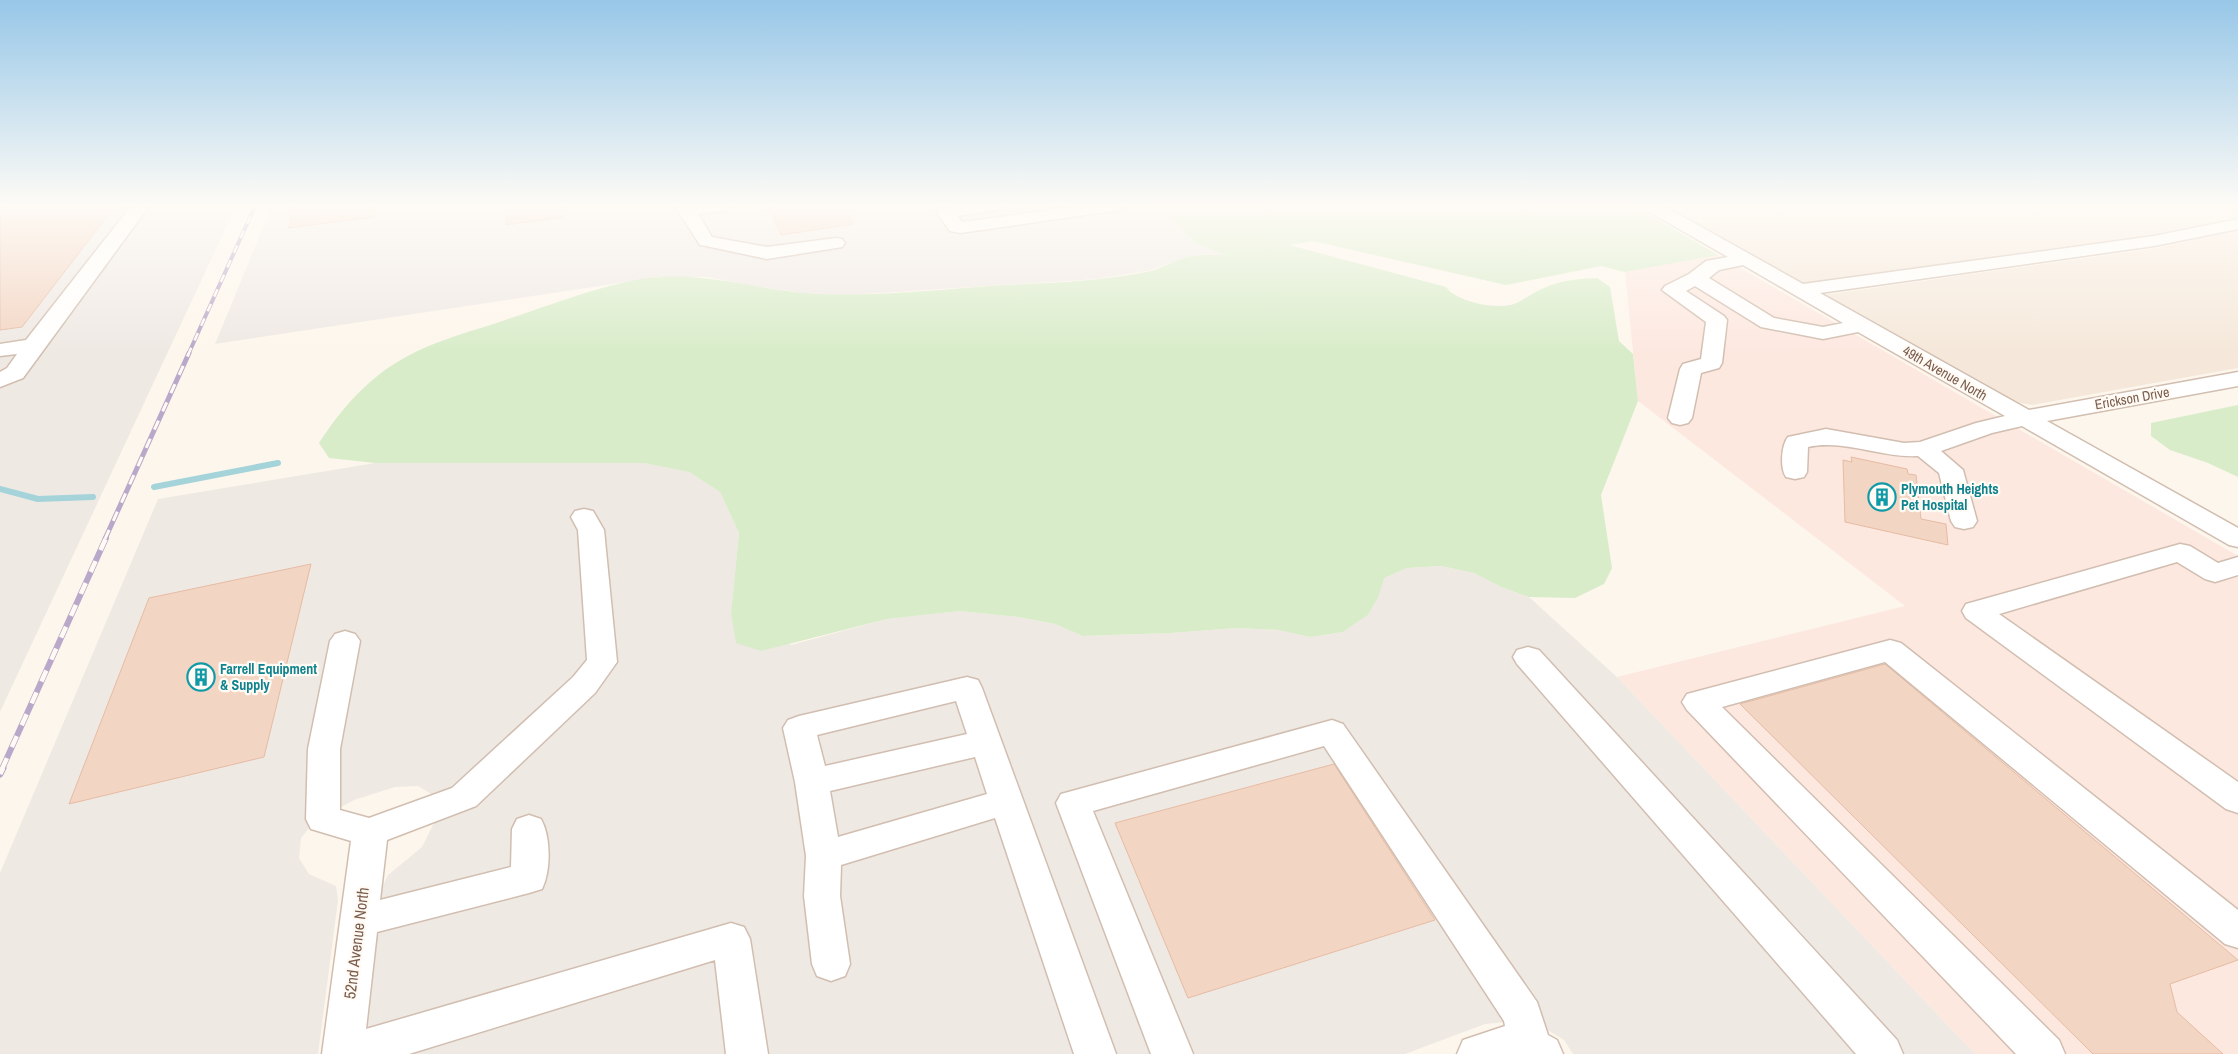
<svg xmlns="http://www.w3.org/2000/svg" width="2238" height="1054" font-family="'Archivo Narrow',sans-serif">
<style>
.residential{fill:#f5e8da}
.commercial{fill:#fde8e0}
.industrial{fill:#efe9e4}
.green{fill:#d8ecc9}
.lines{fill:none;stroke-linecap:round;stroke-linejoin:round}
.stream{stroke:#a5d3da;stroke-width:6}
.building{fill:#f3d5c3;stroke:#e6bba3}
.minor-casing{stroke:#d1beb0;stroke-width:3}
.minor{fill:#fff;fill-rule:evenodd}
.rail-far3-casing{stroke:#b9a8c9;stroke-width:4}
.rail-far2-casing{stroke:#b9a8c9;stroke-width:5}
.rail-far1-casing{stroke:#b9a8c9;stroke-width:6}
.rail-casing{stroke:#b9a8c9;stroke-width:7}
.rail-far3{stroke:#fffaf3;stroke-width:2.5;stroke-dasharray:8;stroke-linecap:butt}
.rail-far2{stroke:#fffaf3;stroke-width:3;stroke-dasharray:10;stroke-linecap:butt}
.rail-far1{stroke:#fffaf3;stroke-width:4.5;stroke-dasharray:12;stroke-linecap:butt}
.rail{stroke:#fffaf3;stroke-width:5;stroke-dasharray:16;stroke-linecap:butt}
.labels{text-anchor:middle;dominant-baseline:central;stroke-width:4.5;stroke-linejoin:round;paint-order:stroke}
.street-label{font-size:14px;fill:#7a5c4d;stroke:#fffaf3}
.culture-label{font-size:14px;font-weight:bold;fill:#0d838f;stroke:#fffaf3;text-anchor:start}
.near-street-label{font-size:16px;fill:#7a5c4d;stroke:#fffaf3}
</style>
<rect width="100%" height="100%" fill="#fdf6ec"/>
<path class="residential" d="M 1665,206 L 2238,206 L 2238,217 L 2139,239 L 1808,283 L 1795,281 Z
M 2238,230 L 2238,368 L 2032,405 L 2014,402 L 1826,298 L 1824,295 L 2157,248 Z"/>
<path class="commercial" d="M 1718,255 L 2238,556 L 2238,1054 L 1975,1054 L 1617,677 L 1905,606 L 1638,401 L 1625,272 Z"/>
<path class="industrial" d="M 0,206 L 236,206 L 0,712 Z
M 272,206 L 1159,206 L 1197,244 L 1228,256 L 1208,254 L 1187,257 L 1147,271 L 1096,279 L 850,295 L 803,293 L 752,286 L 708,277 L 659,277 L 215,344 Z
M 375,463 L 644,463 L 689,472 L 720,492 L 739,533 L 731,613 L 791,645 L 887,619 L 960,611 L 1018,617 L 1055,624 L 1084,636 L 1171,633 L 1237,628 L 1278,630 L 1310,637 L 1343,632 L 1368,615 L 1378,598 L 1383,578 L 1407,568 L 1441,566 L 1474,573 L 1501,587 L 1529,597 L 1617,677 L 1975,1054 L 1573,1054 L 1564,1040 L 1539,1025 L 1507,1022 L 1485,1024 L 1405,1054 L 362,1054 L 381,890 L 388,875 L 422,847 L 434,823 L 436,797 L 418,786 L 395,787 L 354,800 L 314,822 L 301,838 L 299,858 L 309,874 L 336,886 L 338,900 L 318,1054 L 0,1054 L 0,873 L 158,499 Z"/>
<path class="green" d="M 1159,206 L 1634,206 L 1718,255 L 1625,272 L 1601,266 L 1506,285 L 1313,241 L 1289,245 L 1446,287 C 1456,302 1497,310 1514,304 C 1524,300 1534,292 1544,288 C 1561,280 1579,279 1597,278 L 1610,287 L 1619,341 L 1633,354 L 1638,401 L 1601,495 L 1612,568 L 1604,584 L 1575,598 L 1529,597 L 1501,587 L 1474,573 L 1441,566 L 1407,568 L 1384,578 L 1378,598 L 1368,615 L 1343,632 L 1310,637 L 1278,630 L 1237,628 L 1171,633 L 1083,636 L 1055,624 L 1018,617 L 960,611 L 887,619 L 761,651 L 736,643 L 731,613 L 739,533 L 720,492 L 689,472 L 644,463 L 375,463 L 329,458 L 319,443 C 341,409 368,378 404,358 C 435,340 474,331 508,319 C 552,305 615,279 661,277 C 710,274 756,289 805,293 C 872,298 940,289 1007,285 C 1053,283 1101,281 1146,272 C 1161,269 1173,261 1187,257 C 1200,254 1213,255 1226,255 L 1197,244 Z
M 2238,405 L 2238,477 L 2208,463 L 2170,450 L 2151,436 L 2151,423 Z"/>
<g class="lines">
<path class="stream" d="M 154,487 L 278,463
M 0,489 L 38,499 L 93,497"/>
</g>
<path class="building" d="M 22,206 L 115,206 L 22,327 L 0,330 L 0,208 Z
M 296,206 L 373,206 L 373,217 L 288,228 Z
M 507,206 L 563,206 L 564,217 L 506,225 Z
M 769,206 L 843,206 L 853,224 L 781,235 Z
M 1851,457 L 1907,469 L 1908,474 L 1916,475 L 1921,519 L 1946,524 L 1948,545 L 1845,522 L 1843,460 L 1852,462 Z
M 311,564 L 264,757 L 69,804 L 149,598 Z
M 1885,664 L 2238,960 L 2170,984 L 2177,1012 L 2223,1054 L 2093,1054 L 1740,704 Z
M 1334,764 L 1435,920 L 1188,998 L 1115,823 Z"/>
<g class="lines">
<g class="minor-casing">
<path id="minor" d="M 131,206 L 149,206 L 23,378 L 0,387 L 0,372 L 7,368 L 17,354 L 0,356 L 0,344 L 26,340 Z
M 675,206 L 728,206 L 726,210 L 698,214 L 712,237 L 767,247 L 836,238 L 842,239 L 845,243 L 842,247 L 836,248 L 767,259 L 706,246 L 700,245 Z
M 961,206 L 1001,206 L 998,210 L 957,216 L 962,222 L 1080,206 L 1122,206 L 1119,210 L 1113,211 L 960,233 L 950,231 L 937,213 L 940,209 Z
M 1644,206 L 1664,206 L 1803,284 L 2154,236 L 2238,219 L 2238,229 L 2154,246 L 1820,293 L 2029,410 L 2238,372 L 2238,386 L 2047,421 L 2238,528 L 2238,547 L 2229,545 L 2022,426 L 1992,433 L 1941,451 L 1963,470 L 1977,521 L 1973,527 L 1964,529 L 1955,527 L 1951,521 L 1939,473 L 1918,456 C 1880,458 1845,439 1808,447 L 1807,472 L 1804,477 L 1795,479 L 1786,477 C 1780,468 1781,446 1788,437 L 1826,429 L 1904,443 L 1920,442 L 1976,423 L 2005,416 L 1858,332 L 1823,339 L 1761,327 L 1695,286 L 1686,291 L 1724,316 L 1727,320 L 1722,363 L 1719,368 L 1701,373 L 1692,418 L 1688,423 L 1680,425 L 1672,423 L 1668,418 L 1680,369 L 1683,364 L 1701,359 L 1706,322 L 1662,290 L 1665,286 L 1689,274 L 1706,261 L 1728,257 L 1646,210 ZM 1743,265 L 1843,323 L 1823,327 L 1774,318 L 1709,278 L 1719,270 Z
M 584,509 L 593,511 L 604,530 L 617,662 L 595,693 L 476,806 L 387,840 L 380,900 L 511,867 L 512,829 L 517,819 L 529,815 L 541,819 C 551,837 551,871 542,889 L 529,893 L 377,932 L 366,1029 L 731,923 L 744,927 L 750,939 L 768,1054 L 726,1054 L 715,960 L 409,1054 L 322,1054 L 351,841 L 311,829 L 306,819 L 308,749 L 330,641 L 335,634 L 345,631 L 355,634 L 360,641 L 340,749 L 340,810 L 369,818 L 452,788 L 573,677 L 587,660 L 578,530 L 571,517 L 575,511 Z
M 2180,544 L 2190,546 L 2218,563 L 2238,557 L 2238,575 L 2215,582 L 2205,579 L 2177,562 L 1999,614 L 2238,782 L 2238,813 L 2226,809 L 1966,618 L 1962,611 L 1966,604 Z
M 1890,640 L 1901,643 L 2238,910 L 2238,948 L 2225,944 L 1885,662 L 1722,707 L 2059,1040 L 2065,1054 L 2016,1054 L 1687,710 L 1682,702 L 1687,694 Z
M 1528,647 L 1539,650 L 1897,1040 L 1903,1054 L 1856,1054 L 1517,664 L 1513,657 L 1517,650 Z
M 967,677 L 978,680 L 982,688 L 1116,1054 L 1074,1054 L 995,818 L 841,865 L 840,896 L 850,964 L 845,976 L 831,981 L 817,976 L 812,964 L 804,896 L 806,856 L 795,782 L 783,728 L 788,720 L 799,716 ZM 956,701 L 967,734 L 825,766 L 817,735 ZM 975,757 L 987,794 L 838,837 L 830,791 Z
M 1332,720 L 1343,724 L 1537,1002 L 1548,1035 L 1557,1040 L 1563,1054 L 1457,1054 L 1463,1040 L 1505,1026 L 1504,1021 L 1324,746 L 1093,811 L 1193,1054 L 1151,1054 L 1056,803 L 1061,794 Z"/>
</g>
<use href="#minor" class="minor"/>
<g class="rail-far3-casing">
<path id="rail-far3" d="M 188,355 L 255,206"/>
</g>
<g class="rail-far2-casing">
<path id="rail-far2" d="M 105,539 L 189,353"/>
</g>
<g class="rail-far1-casing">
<path id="rail-far1" d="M 2,769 L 106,538"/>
</g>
<g class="rail-casing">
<path id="rail" d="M 0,774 L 3,768"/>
</g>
<use href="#rail-far3" class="rail-far3"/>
<use href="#rail-far2" class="rail-far2"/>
<use href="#rail-far1" class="rail-far1"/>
<use href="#rail" class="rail"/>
</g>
<linearGradient id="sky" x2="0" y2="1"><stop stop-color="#97c7e8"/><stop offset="0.58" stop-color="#fefbf6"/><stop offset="1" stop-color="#fefbf6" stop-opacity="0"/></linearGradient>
<rect width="2238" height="353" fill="url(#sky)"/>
<defs>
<g id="building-ring" transform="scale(1.4375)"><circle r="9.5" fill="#fffaf3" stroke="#0f9aa8" stroke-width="1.5"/><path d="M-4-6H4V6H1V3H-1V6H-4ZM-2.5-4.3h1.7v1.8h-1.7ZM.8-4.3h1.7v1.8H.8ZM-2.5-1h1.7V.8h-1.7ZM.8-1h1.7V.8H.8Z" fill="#0f9aa8"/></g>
</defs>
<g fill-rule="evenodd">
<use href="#building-ring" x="1882" y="497"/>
<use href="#building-ring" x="201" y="677"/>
</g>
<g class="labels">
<g class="street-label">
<text transform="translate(1945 373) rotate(30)">49th Avenue North</text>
<text transform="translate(2132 398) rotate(-10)">Erickson Drive</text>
</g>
<g class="culture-label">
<text x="1901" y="489">Plymouth Heights<tspan x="1901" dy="16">Pet Hospital</tspan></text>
<text x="220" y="669">Farrell Equipment<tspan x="220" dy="16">&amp; Supply</tspan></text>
</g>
<g class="near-street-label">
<text transform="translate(356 943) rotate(-83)">52nd Avenue North</text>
</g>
</g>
</svg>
